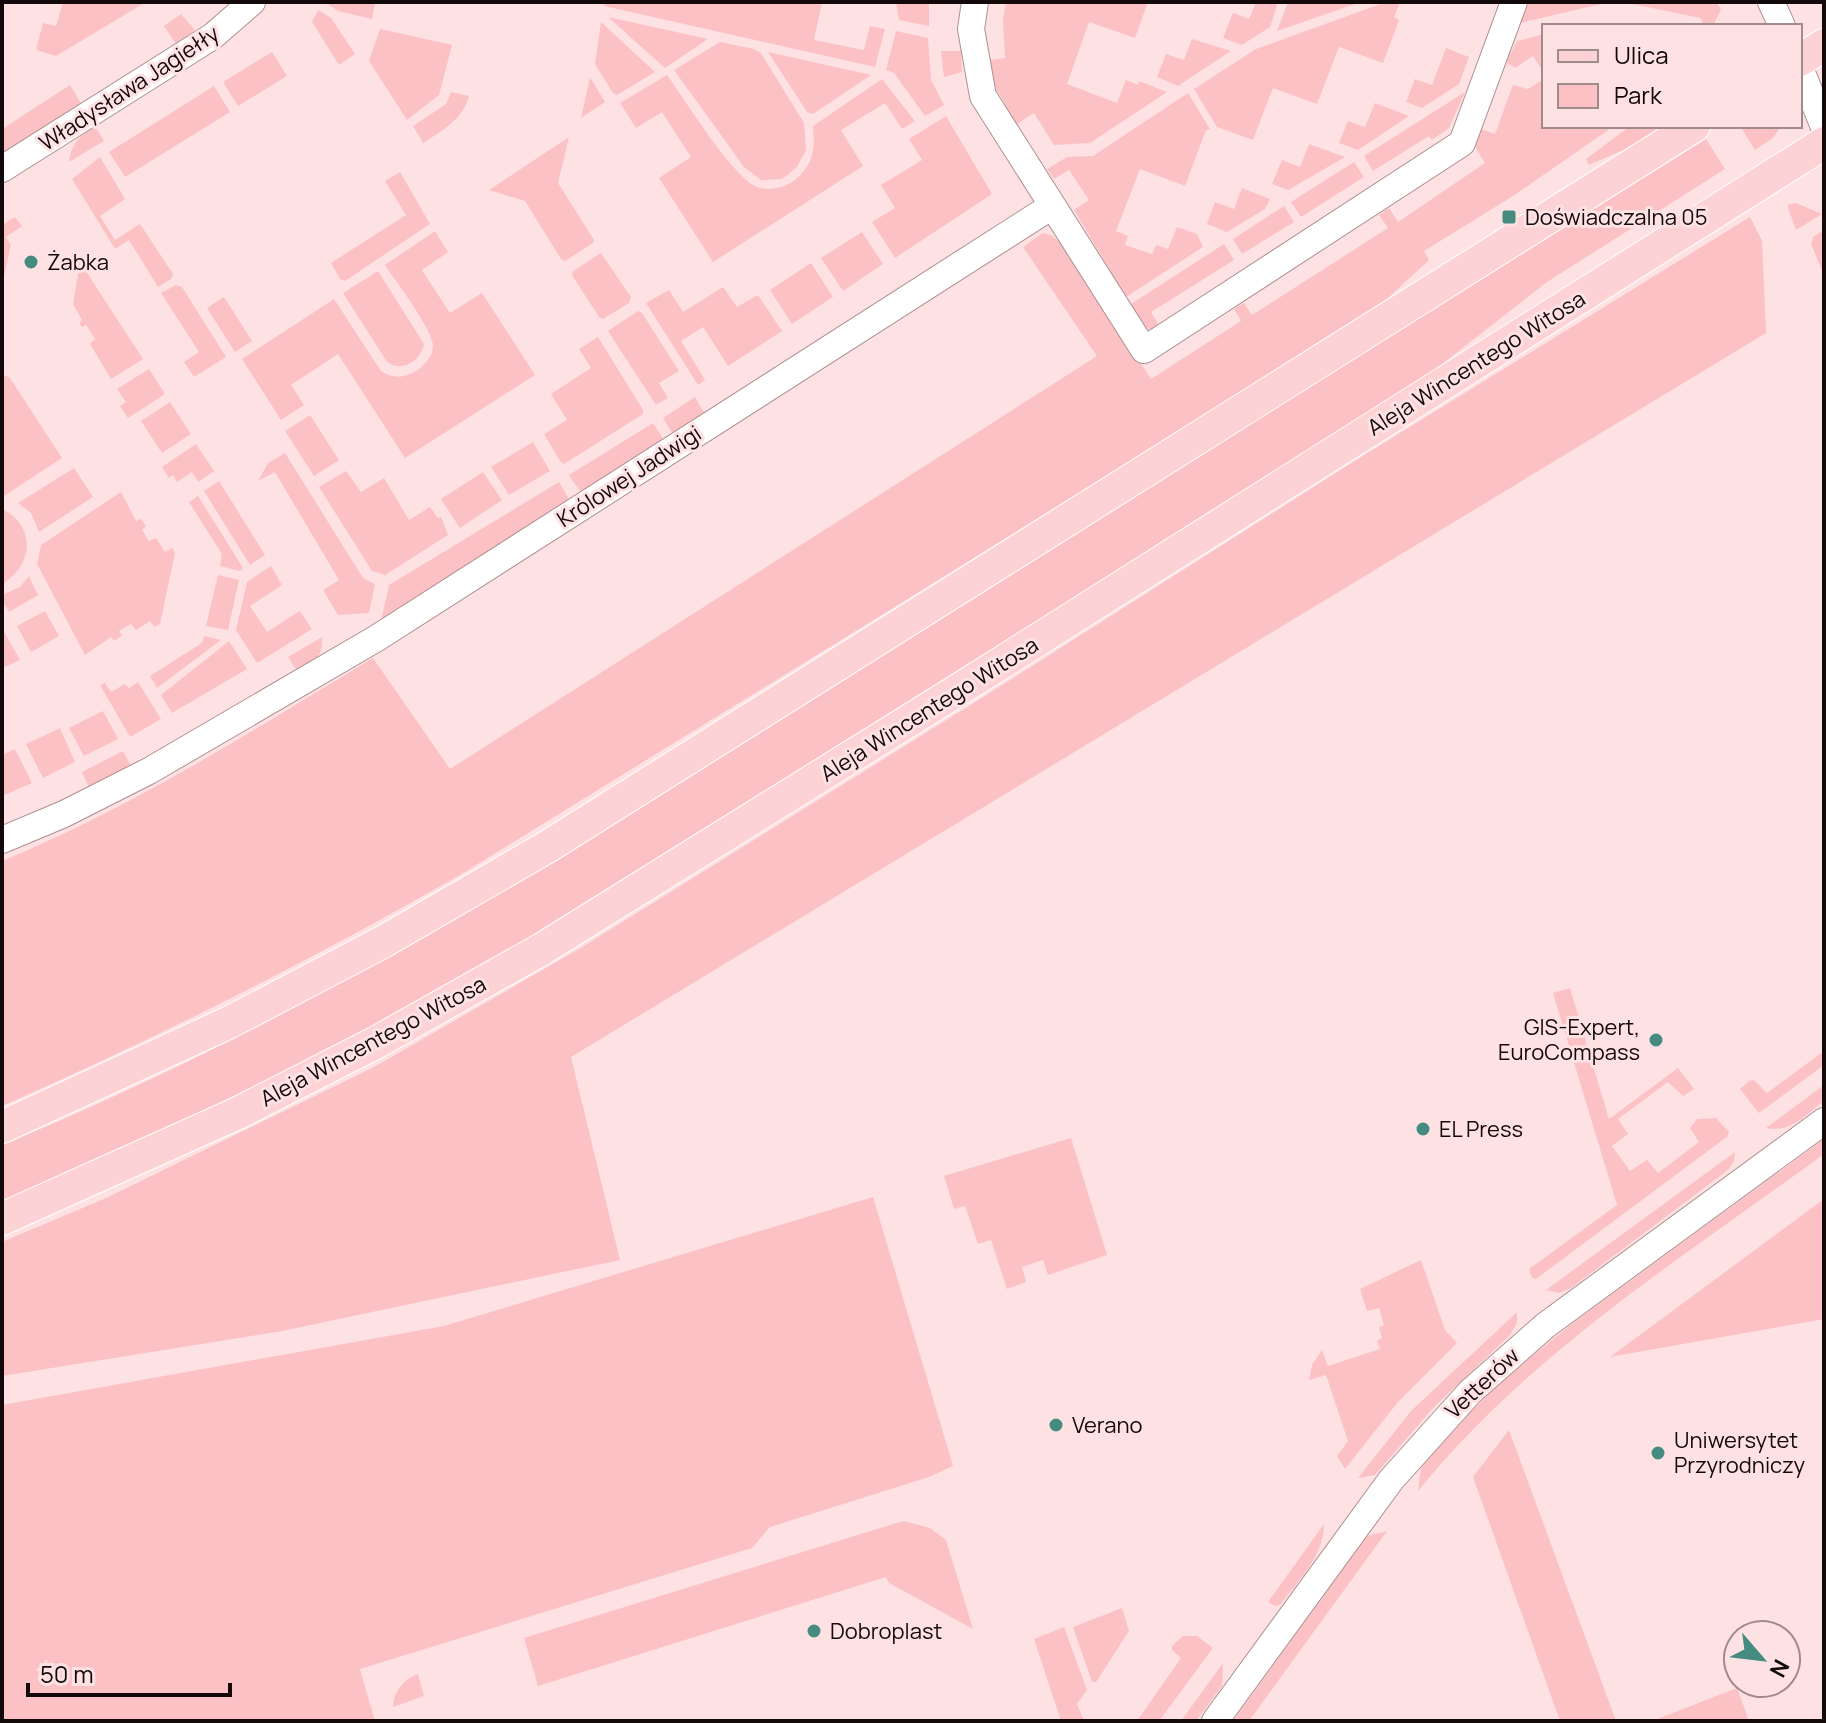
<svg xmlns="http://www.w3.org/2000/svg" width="1826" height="1723" font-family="Manrope,sans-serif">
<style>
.green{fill:#fcc1c4}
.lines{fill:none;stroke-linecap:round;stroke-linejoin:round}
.minor-casing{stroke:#ae8e8f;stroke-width:28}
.major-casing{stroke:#fff;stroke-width:34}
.minor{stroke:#fff;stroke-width:26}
.major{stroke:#fdd2d5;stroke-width:32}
.poi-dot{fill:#468b80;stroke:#fee2e3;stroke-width:3}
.labels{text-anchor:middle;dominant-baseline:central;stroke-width:6;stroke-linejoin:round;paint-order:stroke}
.street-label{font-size:22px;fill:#14090a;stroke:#fee2e3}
.poi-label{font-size:22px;fill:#14090a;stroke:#fee2e3;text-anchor:start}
</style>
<rect width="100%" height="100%" fill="#fee2e3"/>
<path class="green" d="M 63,2 L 146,2 L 56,56 L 36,50 L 43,23 L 56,26 Z
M 325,2 L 375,2 L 372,19 L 338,11 Z
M 605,2 L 822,2 L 814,40 L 864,50 L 870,26 L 885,29 L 875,67 L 604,6 Z
M 896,2 L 929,2 L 929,26 L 899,20 Z
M 1006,2 L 1148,2 L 1135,38 L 1089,22 L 1067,84 L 1117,103 L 1126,80 L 1138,85 L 1139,81 L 1167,92 L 1090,143 L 1054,145 L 1034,113 L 1017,124 L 991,80 L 989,60 L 1005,58 L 1003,20 Z
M 1256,2 L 1278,2 L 1270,27 L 1242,45 L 1223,38 L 1233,13 L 1249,19 Z
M 1288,2 L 1361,2 L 1277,31 Z
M 1386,2 L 1400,2 L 1394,17 L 1399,20 L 1383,63 L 1339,47 L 1317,104 L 1273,88 L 1253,140 L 1217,127 L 1194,89 L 1256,49 Z
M 1529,2 L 1605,2 L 1605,3 L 1520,23 Z
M 1623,2 L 1716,2 L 1721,9 L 1713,26 L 1705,26 L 1700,18 Z
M 318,10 L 331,18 L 355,54 L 339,65 L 312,22 Z
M 181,14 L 195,30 L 176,44 L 164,26 Z
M 608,17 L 708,39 L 665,68 Z
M 601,22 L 655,72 L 617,95 L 613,93 L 595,64 Z
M 380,29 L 452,45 L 439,95 L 407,120 L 369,61 Z
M 896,31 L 928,38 L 931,80 L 944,105 L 925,116 L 894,73 L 886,70 Z
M 1544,34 L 1544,73 L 1533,56 L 1515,68 L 1506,62 L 1517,41 Z
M 1192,39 L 1231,51 L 1178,86 L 1157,77 L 1166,54 L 1184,60 Z
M 720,42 L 754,49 L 761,53 L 804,123 L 806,150 L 797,167 L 782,179 L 761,180 L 744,167 L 674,70 Z
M 1446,48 L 1469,57 L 1459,84 L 1422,108 L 1406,102 L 1415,79 L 1432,85 Z
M 941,51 L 961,51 L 962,72 L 944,77 Z
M 272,52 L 287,76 L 238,106 L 223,82 Z
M 768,52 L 871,75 L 813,114 L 807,112 Z
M 667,75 C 686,101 730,173 755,186 C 767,192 784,188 795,180 C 814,165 815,148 813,126 L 882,79 L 915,121 L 902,129 L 885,103 L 841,130 L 863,166 L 713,262 L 659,178 L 691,157 L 662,112 L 636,128 L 620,103 Z
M 590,77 L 605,102 L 581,118 Z
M 1544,79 L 1544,126 L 1614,126 L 1513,196 L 1424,251 L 1429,260 L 1374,311 L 460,875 C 312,960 159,1037 2,1106 L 2,861 C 133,807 252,731 373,658 L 450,769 L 1097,356 L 1023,247 L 1043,233 L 1051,235 L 1067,248 L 1151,379 L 1241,321 L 1234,309 L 1244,303 L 1252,315 L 1388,228 L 1379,215 L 1389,208 L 1398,222 L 1485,163 L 1471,140 L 1476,127 L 1495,134 L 1513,85 L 1528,89 Z
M 70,85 L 81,103 L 2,154 L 2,129 Z
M 214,86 L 230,112 L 125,177 L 109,152 Z
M 451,92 L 469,96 C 462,120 443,130 423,143 L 413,126 L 446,104 Z
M 1465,92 L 1449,128 L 1432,140 L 1429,136 L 1373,171 L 1364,156 Z
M 1188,93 L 1210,129 L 1206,130 L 1185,186 L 1140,169 L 1116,231 L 1128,236 L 1125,245 L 1152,254 L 1156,245 L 1168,249 L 1177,227 L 1197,234 L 1203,247 L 1126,297 L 1074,210 L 1089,200 L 1069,170 L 1054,179 L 1047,169 L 1067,157 L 1093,156 Z
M 1375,103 L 1409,116 L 1358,150 L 1339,143 L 1348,121 L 1365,127 Z
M 946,116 L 992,194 L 895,258 L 872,222 L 895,208 L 881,185 L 922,160 L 909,139 Z
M 95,126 L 104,141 L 69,162 C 72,143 79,136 95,126 Z
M 1630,126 L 1669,126 L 1642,142 L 1589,165 L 1586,159 Z
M 1740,126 L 1781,126 L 1773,138 L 1755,150 Z
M 569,137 L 558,183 L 594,240 L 593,243 L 565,261 L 561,259 L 525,201 L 489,190 Z
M 1706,139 L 1725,169 L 1547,282 L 1415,385 L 570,917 L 302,1068 L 2,1205 L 2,1145 C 319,1015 608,829 896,646 C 1165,476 1435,307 1706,139 Z
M 1309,144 L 1345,157 L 1288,190 L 1272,184 L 1282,160 L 1300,167 Z
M 100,157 L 125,199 L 100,216 L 115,240 L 140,224 L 173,274 L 171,279 L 158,287 L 129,240 L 115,249 L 72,179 Z
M 1354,162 L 1364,177 L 1301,217 L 1291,202 Z
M 400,172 L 430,224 L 345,281 L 340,279 L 331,263 L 406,215 L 385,181 Z
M 1242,188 L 1270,199 L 1265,209 L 1227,232 L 1207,224 L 1215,202 L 1234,209 Z
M 1796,203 L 1822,214 L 1796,230 L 1787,205 Z
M 1284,206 L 1294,222 L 1242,254 L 1233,239 Z
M 15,217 L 22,226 L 6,237 L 11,245 L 2,285 L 2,225 Z
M 1750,217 L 1762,241 L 1766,333 L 571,1057 L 620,1260 L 282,1331 L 2,1376 L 2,1242 L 106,1198 L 374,1067 L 579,949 L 988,694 L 1353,462 Z
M 1824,230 L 1824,275 L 1811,244 L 1813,237 Z
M 435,231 L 448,252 L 422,270 L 450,313 L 482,293 L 535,375 L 405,458 L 338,354 L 291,385 L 304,405 L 281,420 L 242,359 L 334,299 L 381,371 C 393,379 404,378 416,371 C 424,366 433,356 433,346 C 433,330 395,280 385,265 Z
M 862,232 L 883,264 L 843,291 L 821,258 Z
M 1224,244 L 1234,260 L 1151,312 L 1160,327 L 1155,330 L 1146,329 L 1131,304 Z
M 601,253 L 631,297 L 629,303 L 603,319 L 599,317 L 572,275 L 573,271 Z
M 80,262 L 143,359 L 111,379 L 90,344 L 95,339 L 86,325 L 82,327 L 79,323 L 82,320 L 73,304 Z
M 811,263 L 833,297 L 792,324 L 770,290 Z
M 378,271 L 424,344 C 420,361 403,373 387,362 L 343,293 Z
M 176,285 L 182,287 L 226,357 L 194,377 L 184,362 L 199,352 L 161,293 Z
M 723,287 L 737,307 L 758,295 L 782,331 L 728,366 L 703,327 L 681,341 L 705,380 L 698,385 L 646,303 L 669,290 L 683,312 Z
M 224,297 L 252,341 L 235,352 L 207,308 Z
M 638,311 L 642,313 L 679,371 L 659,383 L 668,398 L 656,405 L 608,331 Z
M 598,337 L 643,410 L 643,414 L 564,464 L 560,461 L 544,434 L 567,420 L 551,394 L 591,368 L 579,349 Z
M 149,369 L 165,394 L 128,418 L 120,406 L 126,402 L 117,389 Z
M 4,375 L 10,378 L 62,458 L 4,496 L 2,496 Z
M 695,397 L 705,414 L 673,434 L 663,418 Z
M 170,402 L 191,434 L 162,453 L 141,421 Z
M 310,415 L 339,460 L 314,476 L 285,431 Z
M 653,423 L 664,440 L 581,493 L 569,475 Z
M 533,442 L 550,471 L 509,495 L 491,467 Z
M 196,444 L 214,471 L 198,482 L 192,472 L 177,482 L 173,475 L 169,478 L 162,467 Z
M 285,453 L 363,578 L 375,584 L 369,613 L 338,615 L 323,590 L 339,580 L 275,472 L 258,481 L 268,463 Z
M 74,468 L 93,497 L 39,532 L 31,513 L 18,503 Z
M 346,471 L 361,492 L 384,478 L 409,520 L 430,507 L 438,518 L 441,517 L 448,535 L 385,575 L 372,571 L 319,487 Z
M 483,472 L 502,500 L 460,528 L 441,499 Z
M 219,481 L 265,555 L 250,565 L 204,491 Z
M 559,482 L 570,501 L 381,621 L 389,585 Z
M 121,492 L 136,521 L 141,519 L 146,526 L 142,530 L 149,541 L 156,538 L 165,552 L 172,548 L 175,553 L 160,624 L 154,627 L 150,621 L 136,630 L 131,624 L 119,631 L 122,636 L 114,641 L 111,637 L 85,655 L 37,564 L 41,545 Z
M 198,496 L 243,568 L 240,571 L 220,566 L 222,554 L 189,502 Z
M 2,509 C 36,525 34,566 2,584 Z
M 271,566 L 282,585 L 250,606 L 267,632 L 300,611 L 312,629 L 257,663 L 236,630 L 247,582 Z
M 218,575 L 239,580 L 228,630 L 206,626 Z
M 29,576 L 38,595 L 9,612 L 2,600 L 2,595 L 20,587 Z
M 45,611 L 59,636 L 31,652 L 17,626 Z
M 2,628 L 20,660 L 2,668 Z
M 204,636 L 221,640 L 157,688 L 150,676 L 202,643 Z
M 322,637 C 324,657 312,663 299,674 L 288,657 Z
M 229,641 L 247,669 L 172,713 L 161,695 Z
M 138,682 L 161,719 L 130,737 L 100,685 L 105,683 L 111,692 L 125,684 L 129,688 Z
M 103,711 L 118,739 L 84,756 L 69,728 Z
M 60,728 L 75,762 L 43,778 L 26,744 Z
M 15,749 L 32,783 L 2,796 L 2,755 Z
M 123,751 L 132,768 L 90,790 L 82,772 Z
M 1570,988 L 1609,1119 L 1678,1068 L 1694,1089 L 1683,1096 L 1668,1082 L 1618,1119 L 1628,1134 L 1612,1146 L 1630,1171 L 1647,1160 L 1658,1173 L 1699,1142 L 1690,1128 L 1697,1119 L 1716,1118 L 1729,1132 L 1728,1136 L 1536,1279 L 1532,1278 L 1529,1269 L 1617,1205 L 1553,993 Z
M 1824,1051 L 1824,1065 L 1759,1113 L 1740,1089 L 1749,1081 L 1754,1080 L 1767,1093 Z
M 1824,1085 L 1824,1101 C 1807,1114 1789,1134 1766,1128 Z
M 1071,1138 L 1107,1255 L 1048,1275 L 1043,1260 L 1022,1267 L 1026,1282 L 1007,1289 L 991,1240 L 978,1244 L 965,1206 L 954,1209 L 944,1176 Z
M 1824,1139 L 1824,1154 C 1682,1258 1530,1353 1418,1491 L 1421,1467 L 1466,1416 L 1509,1375 L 1573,1323 Z
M 1735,1152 L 1734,1161 L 1728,1170 L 1571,1288 L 1559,1293 L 1546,1290 Z
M 873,1197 L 953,1466 L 929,1477 L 770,1527 L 752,1548 L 360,1669 L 375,1721 L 2,1721 L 2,1405 L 444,1326 Z
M 1824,1199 L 1824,1319 L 1610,1357 Z
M 1421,1260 L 1445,1330 L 1457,1343 L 1398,1402 L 1345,1469 L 1337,1456 L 1348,1441 L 1326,1375 L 1309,1380 L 1312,1365 L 1322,1350 L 1328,1366 L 1380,1349 L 1377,1341 L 1382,1338 L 1379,1327 L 1384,1325 L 1379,1308 L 1367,1311 L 1360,1289 Z
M 1517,1312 L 1517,1323 L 1510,1335 L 1434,1407 L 1375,1475 L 1358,1478 L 1411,1411 Z
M 1509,1430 L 1616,1721 L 1560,1721 L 1473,1477 Z
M 903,1521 L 930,1528 L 946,1540 L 973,1629 L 889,1583 L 886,1577 L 538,1686 L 524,1638 Z
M 1324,1524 C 1324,1556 1298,1581 1280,1605 L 1275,1606 L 1268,1602 Z
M 1387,1531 L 1249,1721 L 1233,1721 L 1367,1536 Z
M 1122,1608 L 1129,1631 L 1096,1682 L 1092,1682 L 1073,1627 Z
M 1064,1627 L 1087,1690 L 1077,1704 L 1084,1721 L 1061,1721 L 1034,1639 Z
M 1183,1636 L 1197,1636 L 1213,1648 L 1159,1721 L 1137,1721 L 1181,1658 L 1172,1650 L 1172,1646 Z
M 1223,1663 L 1222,1686 L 1196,1721 L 1181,1721 Z
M 418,1674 L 424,1696 L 393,1707 C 393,1692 404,1679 418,1674 Z
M 1737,1688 L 1749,1721 L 1652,1721 Z"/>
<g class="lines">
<g class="minor-casing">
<path id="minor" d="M 975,2 L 971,29 L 983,96 L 1144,350 L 1462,143 L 1514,2
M 1771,2 L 1782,26
M 1800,68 L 1824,127
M 2,169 L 213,36 L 252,2
M 2,840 L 64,814 L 149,771 L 377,638 L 1052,206
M 1215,1721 L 1391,1480 L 1470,1392 L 1546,1325 L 1824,1121"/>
</g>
<g class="major-casing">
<path id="major" d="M 1800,60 L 1824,45
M 2,1127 L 230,1022 L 381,943 L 547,847 L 1694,126
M 2,1219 L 238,1113 L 375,1043 L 542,949 L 963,687 L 1824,143"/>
</g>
<use href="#minor" class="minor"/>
<use href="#major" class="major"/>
</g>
<g class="poi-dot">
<rect x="1501" y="209" width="16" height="16" rx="4"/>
<circle cx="31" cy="262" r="8"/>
<circle cx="1656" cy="1040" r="8"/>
<circle cx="1423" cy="1129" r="8"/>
<circle cx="1056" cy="1425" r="8"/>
<circle cx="1658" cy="1453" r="8"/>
<circle cx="814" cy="1631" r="8"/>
</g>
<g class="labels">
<g class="street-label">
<text transform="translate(129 88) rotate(-33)">Władysława Jagiełły</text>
<text transform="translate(1476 363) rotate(-32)">Aleja Wincentego Witosa</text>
<text transform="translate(629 476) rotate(-33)">Królowej Jadwigi</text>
<text transform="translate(929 709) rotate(-32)">Aleja Wincentego Witosa</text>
<text transform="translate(373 1041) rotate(-28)">Aleja Wincentego Witosa</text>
<text transform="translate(1482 1383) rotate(-43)">Vetterów</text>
</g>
<g class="poi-label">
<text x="1525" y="217">Doświadczalna 05</text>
<text x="47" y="262">Żabka</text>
<text x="1640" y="1027" text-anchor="end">GIS-Expert,<tspan x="1640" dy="25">EuroCompass</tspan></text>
<text x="1439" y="1129">EL Press</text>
<text x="1072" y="1425">Verano</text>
<text x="1674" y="1440">Uniwersytet<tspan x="1674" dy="25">Przyrodniczy</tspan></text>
<text x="830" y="1631">Dobroplast</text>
</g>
</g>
<rect width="1826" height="1723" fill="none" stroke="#14090a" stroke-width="8"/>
<rect x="1542" y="24" width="260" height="104" fill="#fee2e3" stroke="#a08b8c" stroke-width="2"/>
<rect x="1558" y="50" width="40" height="12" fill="#fdd2d5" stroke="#a08b8c" stroke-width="2"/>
<text x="1614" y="64" font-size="24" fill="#14090a">Ulica</text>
<rect x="1558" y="84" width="40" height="24" fill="#fcc1c4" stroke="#a08b8c" stroke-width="2"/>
<text x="1614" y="104" font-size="24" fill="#14090a">Park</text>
<g transform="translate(1762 1659) rotate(118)"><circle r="38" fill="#fee2e3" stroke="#a08b8c" stroke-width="2"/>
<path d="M0-6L14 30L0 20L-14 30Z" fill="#468b80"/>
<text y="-12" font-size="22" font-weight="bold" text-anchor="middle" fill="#14090a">N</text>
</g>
<path d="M28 1683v12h202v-12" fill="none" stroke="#14090a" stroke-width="4"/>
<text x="40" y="1683" font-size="24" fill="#14090a" stroke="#fee2e3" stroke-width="6" paint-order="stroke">50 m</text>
</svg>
